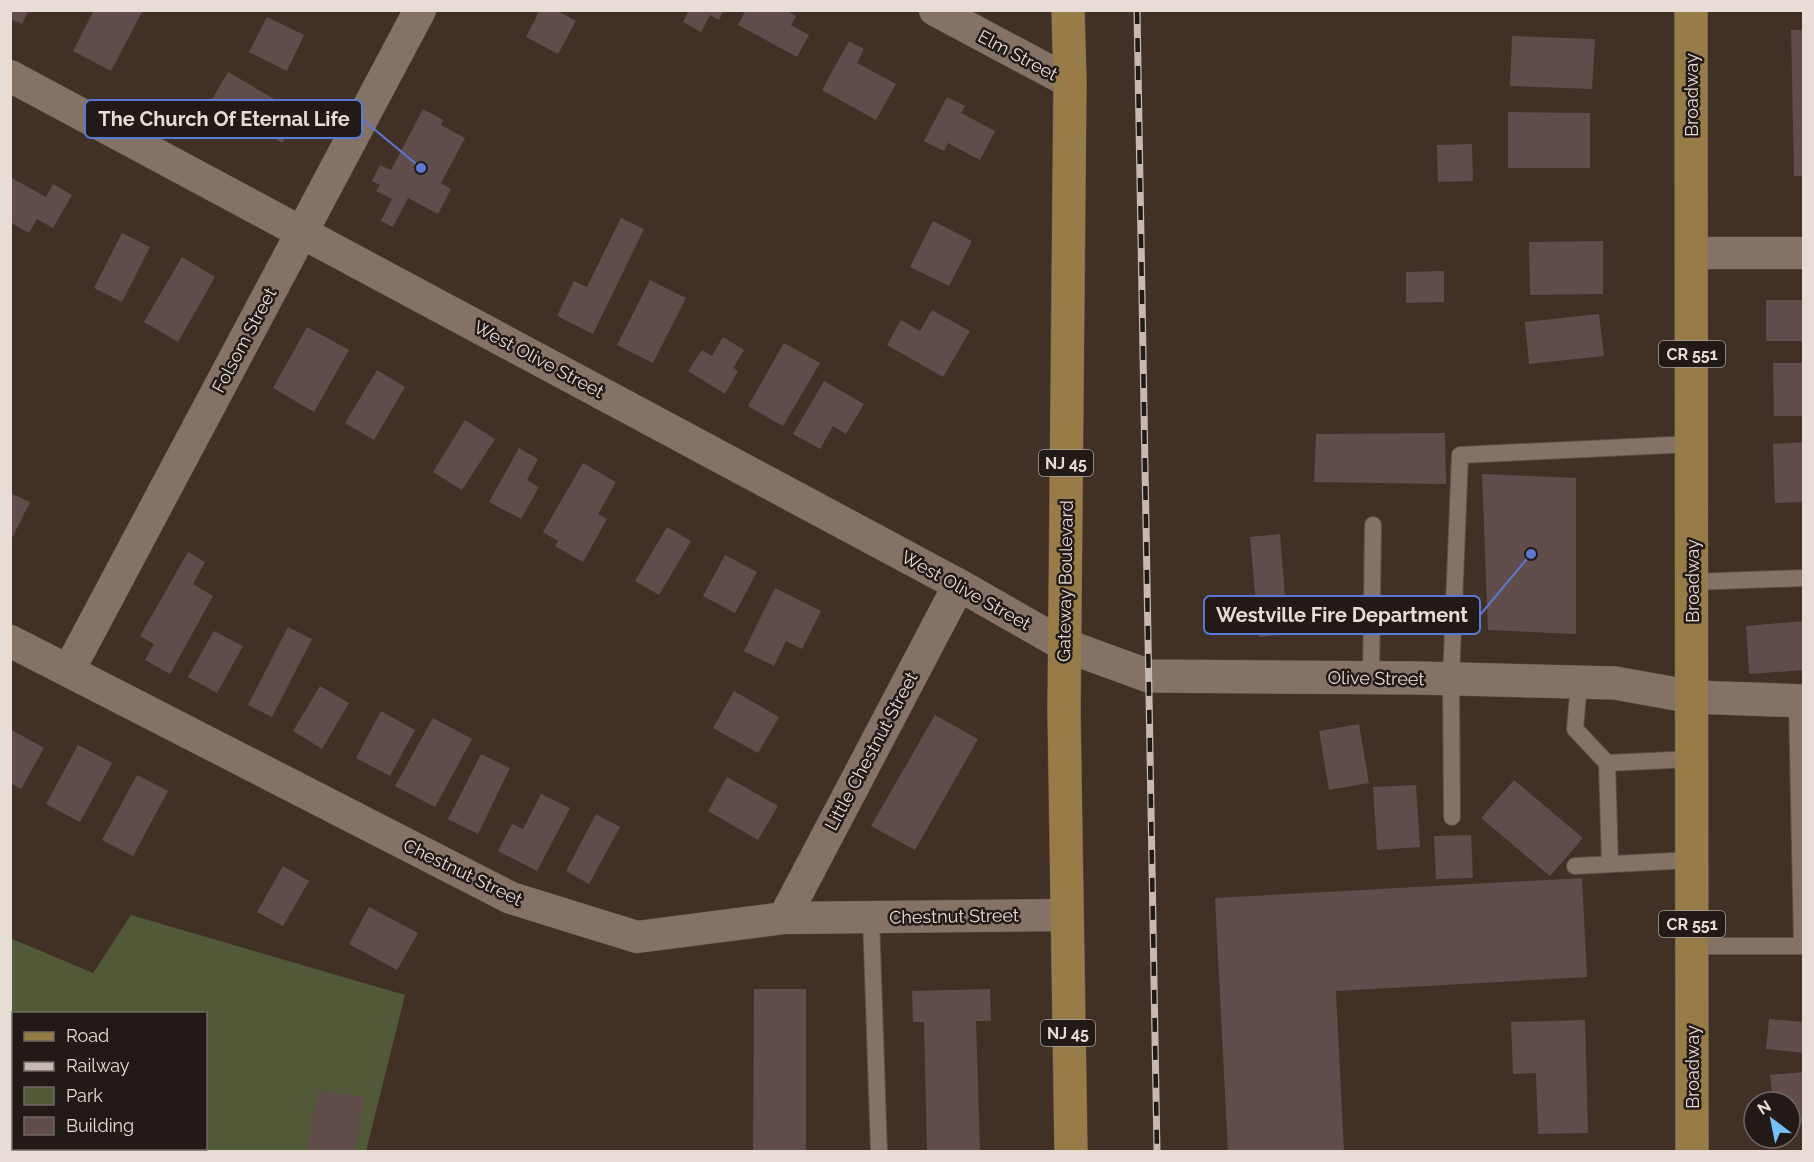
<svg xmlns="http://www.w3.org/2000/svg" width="1814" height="1162" font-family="Raleway,sans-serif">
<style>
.green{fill:#515938;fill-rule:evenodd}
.building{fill:#614c4c}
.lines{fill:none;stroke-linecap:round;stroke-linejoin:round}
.lane-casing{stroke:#5d4f47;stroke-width:18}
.street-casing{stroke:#5d4f47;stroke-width:33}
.secondary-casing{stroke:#5d4f47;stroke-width:34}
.primary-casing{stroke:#5d4f47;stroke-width:34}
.lane{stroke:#857267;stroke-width:16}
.street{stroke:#857267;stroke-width:32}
.secondary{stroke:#857267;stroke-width:33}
.primary{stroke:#977c48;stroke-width:33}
.rail-casing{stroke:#c5b9b2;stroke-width:7}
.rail{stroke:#211a16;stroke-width:4.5;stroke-dasharray:14;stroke-linecap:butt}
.labels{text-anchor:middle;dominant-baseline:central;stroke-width:5;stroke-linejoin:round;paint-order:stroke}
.shield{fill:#211a16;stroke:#aca29c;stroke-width:1.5}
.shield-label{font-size:16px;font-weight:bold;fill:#e7dcd6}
.street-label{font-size:18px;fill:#e7dcd6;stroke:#211a16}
.leader{fill:none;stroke:#5a79d7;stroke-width:2}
.callout-dot{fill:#5a79d7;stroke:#211a16;stroke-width:2}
.callout{fill:#211a16;stroke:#5a79d7;stroke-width:2}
.callout-label{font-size:20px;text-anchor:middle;font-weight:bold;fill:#e7dcd6}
</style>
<rect width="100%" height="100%" fill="#403026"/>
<path class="green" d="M 131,915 L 405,995 L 366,1151 L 11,1151 L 10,938 L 93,973 ZM 14,1014 L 206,1014 L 206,1148 L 14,1148 Z"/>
<path class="building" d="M 10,10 L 29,10 L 22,24 L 10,19 Z
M 94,10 L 143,10 L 111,71 L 73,51 Z
M 540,10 L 556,10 L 576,21 L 558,54 L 526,37 Z
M 689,10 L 724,10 L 719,20 L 710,15 L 701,32 L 683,22 Z
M 746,10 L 785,10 L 796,16 L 791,25 L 809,35 L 797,57 L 738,25 Z
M 267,17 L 304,35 L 287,71 L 249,52 Z
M 1791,30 L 1804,30 L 1804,176 L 1794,176 Z
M 1512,36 L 1595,39 L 1592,89 L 1510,86 Z
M 849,41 L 864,49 L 857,63 L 896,84 L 876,120 L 822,90 Z
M 228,72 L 300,114 L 282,143 L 211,101 Z
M 947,97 L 965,106 L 961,113 L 995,131 L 980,160 L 948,143 L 944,151 L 924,141 Z
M 423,109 L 443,120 L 441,125 L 465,138 L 441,183 L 451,189 L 438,214 L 408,198 L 393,227 L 381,221 L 392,199 L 376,191 L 380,185 L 372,181 L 380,165 L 391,170 Z
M 1508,112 L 1590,113 L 1590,168 L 1508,168 Z
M 1472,144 L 1473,181 L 1438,182 L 1437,145 Z
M 12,178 L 46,197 L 53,184 L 72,195 L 53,228 L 37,219 L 29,233 L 10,222 L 10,181 Z
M 621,218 L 644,229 L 593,334 L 557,316 L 574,281 L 587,287 Z
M 933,221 L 972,241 L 949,286 L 910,267 Z
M 122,233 L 150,247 L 122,302 L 94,288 Z
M 1603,241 L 1603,294 L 1530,295 L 1529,242 Z
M 182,257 L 215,277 L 178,342 L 144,322 Z
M 1444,271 L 1444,302 L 1406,303 L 1406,272 Z
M 650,280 L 686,298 L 653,363 L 617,345 Z
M 1766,300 L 1804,300 L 1804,341 L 1766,341 Z
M 932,310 L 970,331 L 943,377 L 887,345 L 901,320 L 920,331 Z
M 1599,314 L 1604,356 L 1529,364 L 1525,322 Z
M 307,327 L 349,350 L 314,412 L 273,388 Z
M 723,337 L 744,350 L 733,368 L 738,371 L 725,394 L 688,371 L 702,350 L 712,356 Z
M 784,343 L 820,363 L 783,426 L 748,406 Z
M 1773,363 L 1804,363 L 1804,416 L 1774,416 Z
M 377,370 L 405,387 L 374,440 L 345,423 Z
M 824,381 L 864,404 L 846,434 L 833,426 L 820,449 L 793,434 Z
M 465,420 L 495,439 L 462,490 L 433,472 Z
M 1445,433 L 1446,484 L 1314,482 L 1316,434 Z
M 1804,442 L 1804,502 L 1775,503 L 1773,444 Z
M 519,448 L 538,459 L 527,480 L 539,487 L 521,519 L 489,502 Z
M 583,463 L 616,482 L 598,514 L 607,519 L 583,562 L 555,546 L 558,541 L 543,532 Z
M 1482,474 L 1576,478 L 1576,634 L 1488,630 Z
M 10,493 L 30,502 L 10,542 Z
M 667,527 L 691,541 L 659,595 L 635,581 Z
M 1280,534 L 1288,634 L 1259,637 L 1250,537 Z
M 188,552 L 205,562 L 193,584 L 213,596 L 170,674 L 145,660 L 154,644 L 140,636 Z
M 725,555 L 757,572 L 735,613 L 703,596 Z
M 775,588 L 821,611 L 802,649 L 786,641 L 774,666 L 744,651 Z
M 1804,621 L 1804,670 L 1749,674 L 1746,626 Z
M 288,627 L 312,639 L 272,717 L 248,705 Z
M 214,631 L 243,646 L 217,693 L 188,677 Z
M 320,686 L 349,703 L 322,749 L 293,731 Z
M 734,691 L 779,717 L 758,753 L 713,728 Z
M 381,711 L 415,730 L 390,776 L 356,758 Z
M 935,715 L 978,739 L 915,850 L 871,826 Z
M 433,718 L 472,739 L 435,807 L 395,786 Z
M 1359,724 L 1369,783 L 1329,790 L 1319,731 Z
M 10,729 L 44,748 L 21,789 L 10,783 Z
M 78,745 L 112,763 L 80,822 L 46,804 Z
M 481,754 L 510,768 L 478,834 L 448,819 Z
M 137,775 L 168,791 L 133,856 L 102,840 Z
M 727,777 L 778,806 L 758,840 L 708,811 Z
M 1514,780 L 1583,838 L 1550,876 L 1481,818 Z
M 1416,785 L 1420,847 L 1377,850 L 1373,787 Z
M 541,794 L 570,808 L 537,871 L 498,851 L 512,824 L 523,829 Z
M 596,814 L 620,827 L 589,884 L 566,871 Z
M 1471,835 L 1473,878 L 1436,879 L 1434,836 Z
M 283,866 L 309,881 L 283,926 L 257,912 Z
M 1582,878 L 1587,977 L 1336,991 L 1344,1152 L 1228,1152 L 1215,898 Z
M 369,907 L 418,933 L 397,970 L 349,944 Z
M 754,989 L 806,989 L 806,1152 L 753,1152 Z
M 990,989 L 991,1021 L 976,1021 L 980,1152 L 927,1152 L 924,1022 L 913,1022 L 912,991 Z
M 1769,1019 L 1804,1022 L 1804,1053 L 1766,1049 Z
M 1585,1020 L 1588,1133 L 1538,1134 L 1536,1073 L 1513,1074 L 1511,1022 Z
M 1804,1072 L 1804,1123 L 1790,1124 L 1790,1102 L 1773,1102 L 1770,1075 Z
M 318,1090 L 364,1097 L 355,1152 L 307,1151 Z"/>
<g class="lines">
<g class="lane-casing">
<path id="lane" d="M 1692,582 L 1804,578
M 1371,678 L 1373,525
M 1579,682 L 1575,729 L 1607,763 L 1692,759
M 1797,701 L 1802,946
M 1607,763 L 1610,864
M 1452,817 L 1451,679 L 1460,455 L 1692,444
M 1575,866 L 1692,860
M 871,917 L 879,1152
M 1692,946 L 1804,946"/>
</g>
<g class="street-casing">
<path id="street" d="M 935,10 L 1070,82
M 10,76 L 959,585 L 1064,645
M 1692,253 L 1804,253
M 10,641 L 511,898 L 637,937 L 784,918 L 1066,915
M 69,670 L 420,10
M 784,918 L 959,585"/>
</g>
<g class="secondary-casing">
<path id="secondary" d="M 1064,645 L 1149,676 L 1418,678 L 1615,683 L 1693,697 L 1804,701"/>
</g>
<g class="primary-casing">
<path id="primary" d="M 1068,10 L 1070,82 L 1064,711 L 1071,1152
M 1691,10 L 1692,1152"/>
</g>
<use href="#lane" class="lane"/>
<use href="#street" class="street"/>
<use href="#secondary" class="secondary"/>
<use href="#primary" class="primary"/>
<g class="rail-casing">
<path id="rail" d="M 1137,10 L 1157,1152"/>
</g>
<use href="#rail" class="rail"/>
</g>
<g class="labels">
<g class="shield">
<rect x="1659" y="341" width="66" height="26" rx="4.5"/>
<rect x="1039" y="450" width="54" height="26" rx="4.5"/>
<rect x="1659" y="911" width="66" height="26" rx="4.5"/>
<rect x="1041" y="1020" width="54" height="26" rx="4.5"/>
</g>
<g class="shield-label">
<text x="1692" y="354">CR 551</text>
<text x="1066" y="463">NJ 45</text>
<text x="1692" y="924">CR 551</text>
<text x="1068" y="1033">NJ 45</text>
</g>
<g class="street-label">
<text transform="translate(1018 55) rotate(28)">Elm Street</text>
<text transform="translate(1691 95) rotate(-90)">Broadway</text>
<text transform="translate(244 340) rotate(-62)">Folsom Street</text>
<text transform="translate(539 359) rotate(28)">West Olive Street</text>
<text transform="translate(1065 581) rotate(-89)">Gateway Boulevard</text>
<text transform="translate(1692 581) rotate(-90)">Broadway</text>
<text transform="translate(966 590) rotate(29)">West Olive Street</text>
<text transform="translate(1376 678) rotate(1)">Olive Street</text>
<text transform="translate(871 751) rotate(-62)">Little Chestnut Street</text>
<text transform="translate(463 872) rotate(26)">Chestnut Street</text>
<text transform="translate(954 916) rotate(-1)">Chestnut Street</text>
<text transform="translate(1692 1067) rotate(-90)">Broadway</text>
</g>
</g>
<path class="leader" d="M421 168L362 119M1531 554L1480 615"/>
<g class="callout-dot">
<circle cx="421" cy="168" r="6"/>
<circle cx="1531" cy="554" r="6"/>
</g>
<g class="callout">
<rect x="85" y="100" width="277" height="38" rx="6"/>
<rect x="1204" y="596" width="276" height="38" rx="6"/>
</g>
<g class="callout-label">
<text x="224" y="126">The Church Of Eternal Life</text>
<text x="1342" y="622">Westville Fire Department</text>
</g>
<rect width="1814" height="1162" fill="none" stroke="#e7dcd6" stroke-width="24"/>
<rect x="12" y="1012" width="195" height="138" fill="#211a16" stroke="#706863" stroke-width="1.5"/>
<rect x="24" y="1032" width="30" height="9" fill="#977c48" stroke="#706863" stroke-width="1.5"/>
<text x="66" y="1042" font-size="18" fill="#e7dcd6">Road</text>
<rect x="24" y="1062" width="30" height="9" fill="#c5b9b2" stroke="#706863" stroke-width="1.5"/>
<text x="66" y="1072" font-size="18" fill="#e7dcd6">Railway</text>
<rect x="24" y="1087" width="30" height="18" fill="#515938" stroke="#706863" stroke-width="1.5"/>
<text x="66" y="1102" font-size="18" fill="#e7dcd6">Park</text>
<rect x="24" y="1117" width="30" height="18" fill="#614c4c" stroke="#706863" stroke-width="1.5"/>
<text x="66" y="1132" font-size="18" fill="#e7dcd6">Building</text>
<g transform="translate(1772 1120) rotate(328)"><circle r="28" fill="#211a16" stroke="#706863" stroke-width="1.5"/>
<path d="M0-4.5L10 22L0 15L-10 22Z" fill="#75c0f6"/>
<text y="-9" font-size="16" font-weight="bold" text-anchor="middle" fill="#e7dcd6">N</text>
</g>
</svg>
